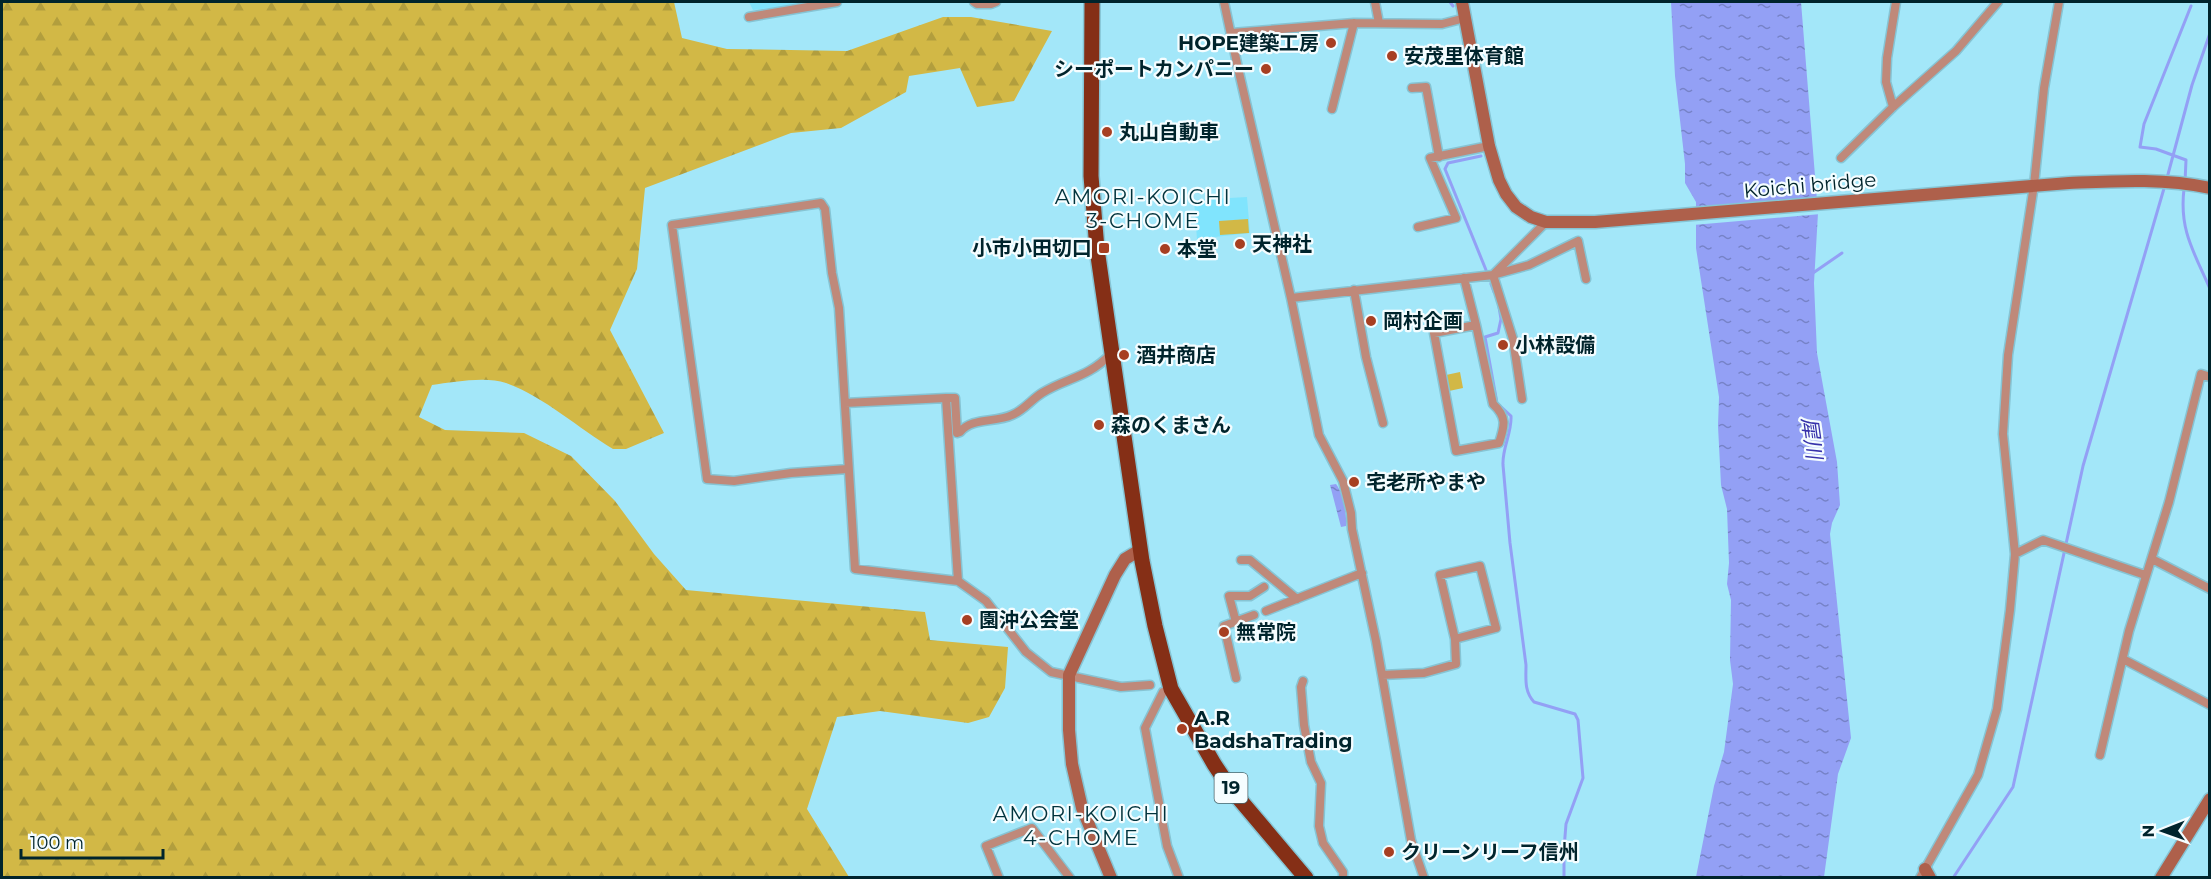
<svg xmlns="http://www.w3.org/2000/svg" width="2211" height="879" font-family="Montserrat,'Noto Sans JP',sans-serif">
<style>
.built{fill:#80e4fd}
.forest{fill:url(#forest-firs)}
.park{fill:#d2b846}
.water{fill:url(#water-ripples)}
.pier{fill:#a3e7f9}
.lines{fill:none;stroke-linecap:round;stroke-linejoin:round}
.stream{stroke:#93a0f5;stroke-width:3}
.street-casing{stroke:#86c4d4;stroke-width:11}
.secondary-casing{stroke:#86c4d4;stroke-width:15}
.highway-casing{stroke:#86c4d4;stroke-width:18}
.street{stroke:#bf897a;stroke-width:8}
.secondary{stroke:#ae604b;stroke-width:12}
.highway{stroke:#852f16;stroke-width:15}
.poi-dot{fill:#a73f22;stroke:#f5fdff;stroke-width:2}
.labels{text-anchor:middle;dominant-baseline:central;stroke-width:4.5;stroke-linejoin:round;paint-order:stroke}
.shield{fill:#f5fdff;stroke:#4a656b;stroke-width:1.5}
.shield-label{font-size:18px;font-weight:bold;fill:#00242c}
.poi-label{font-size:20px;font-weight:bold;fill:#00242c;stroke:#f5fdff;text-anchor:start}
.street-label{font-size:20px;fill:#00242c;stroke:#f5fdff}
.neighbourhood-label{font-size:21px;letter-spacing:1.5px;fill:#00333d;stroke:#f5fdff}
.water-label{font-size:21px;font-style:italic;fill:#3732ab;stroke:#f5fdff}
</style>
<defs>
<pattern id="forest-firs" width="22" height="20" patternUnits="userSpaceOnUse" patternTransform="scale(1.5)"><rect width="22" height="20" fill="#d2b846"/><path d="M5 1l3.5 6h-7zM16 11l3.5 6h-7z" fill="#b29e3d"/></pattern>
<pattern id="water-ripples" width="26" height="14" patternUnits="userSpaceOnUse" patternTransform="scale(1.5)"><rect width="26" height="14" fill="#93a0f5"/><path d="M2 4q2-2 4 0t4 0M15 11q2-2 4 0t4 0" fill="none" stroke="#7682c7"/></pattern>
</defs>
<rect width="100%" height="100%" fill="#a3e7f9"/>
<path class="built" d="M 749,2 L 802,2 L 803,5 L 753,10 Z
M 1247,197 L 1250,233 L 1197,239 L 1194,200 Z"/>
<path class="forest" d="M 2,2 L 674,2 L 682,38 L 727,49 L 847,51 L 943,17 L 971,17 L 1052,31 L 1014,101 L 977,107 L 960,68 L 909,76 L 906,92 L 841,128 L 791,133 L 645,188 L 637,269 L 610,330 L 664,433 L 626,449 L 613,449 C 578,428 543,396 506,383 C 486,376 453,382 432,385 L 419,417 L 445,430 L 524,433 L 571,456 L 615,501 L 654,554 L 686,590 L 925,612 L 930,640 L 1008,647 L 1005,688 L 989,717 L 968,723 L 880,711 L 837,717 L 807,809 L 849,877 L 2,877 Z"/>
<path class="park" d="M 1248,219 L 1249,233 L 1220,235 L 1219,221 Z
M 1460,372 L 1463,388 L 1449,391 L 1446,375 Z"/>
<path class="water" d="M 1671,2 L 1801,2 L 1818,213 L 1814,283 L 1817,353 L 1837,462 L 1840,505 L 1832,523 L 1830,534 L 1851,738 L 1838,774 L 1824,877 L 1696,877 L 1714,786 L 1724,752 L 1733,684 L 1730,660 L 1731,600 L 1727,584 L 1729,563 L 1727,509 L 1721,485 L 1718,426 L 1719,397 L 1696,248 L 1696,202 L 1685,183 L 1685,164 L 1675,76 Z
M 1336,484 C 1343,493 1347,514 1346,526 L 1341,527 L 1330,485 Z"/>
<path class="pier" d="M 1820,199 L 1821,214 L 1693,225 L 1693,210 Z"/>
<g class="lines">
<path class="stream" d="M 1450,2 L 1453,6
M 1481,156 L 1448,163 L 1445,169 L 1486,270
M 2167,178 L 2192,85 L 2210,33
M 2185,182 L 2186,160 L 2156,149 L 2140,147 L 2144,124 L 2191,6
M 2184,189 C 2179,230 2194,252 2210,289
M 1813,273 L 1842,253
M 1491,284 L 1494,292
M 1499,307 L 1501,319 L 1498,333 L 1485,337 L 1497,403 L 1511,416 C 1512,433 1502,448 1503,465 L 1510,543 L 1526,665 C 1526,679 1524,691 1534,702 L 1575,714 L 1578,720 L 1583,778 L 1566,824 L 1564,849 L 1564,878
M 1953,878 L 2013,787 L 2083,466 L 2165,185"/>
<g class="street-casing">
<path id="street" d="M 974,2 L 977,4 L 991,4 L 996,2
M 1224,2 L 1238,68 L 1291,298 L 1319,435 L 1343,481 L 1351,513 L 1352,529 L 1376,641 L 1411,840 L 1424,878
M 1375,2 L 1379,23
M 749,17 L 837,2
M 1232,33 L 1354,23 L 1442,24 L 1465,18
M 1412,88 L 1426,87 L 1439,157
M 1893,107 L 1886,82 L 1887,58 L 1896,2
M 1332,109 L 1354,23
M 1841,158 L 1893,107 L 1956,51 L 1998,2
M 1418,227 L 1456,218 L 1430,158 L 1489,146
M 1464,278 L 1476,325 L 1493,404 C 1507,417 1505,425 1499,443 L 1456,451 L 1434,333 L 1476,325
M 1354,290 L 1366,357 L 1383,423
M 1291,298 L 1493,275 L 1546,222
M 946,398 L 955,398 L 957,433 L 960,432 C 972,417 995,423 1012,415 C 1023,411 1032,399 1042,393 C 1068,377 1086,379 1111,354
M 1522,399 L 1513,339 L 1493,275 L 1529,265 L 1578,241 L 1586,279
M 845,403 L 946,398 L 958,581
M 848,469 L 791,473 L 734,481 L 707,479 L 672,225 L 821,203 L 825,209 L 832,273 L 839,308 L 855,569 L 958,581 L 986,601 L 1026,652 L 1051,672 L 1121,687 L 1150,685
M 2015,554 L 2043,540 L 2145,575
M 2152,559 L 2210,589
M 1241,560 L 1250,560 L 1297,599
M 1266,611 L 1362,573
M 1242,620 L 1246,635
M 1236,622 L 1229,596 L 1250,596 L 1264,587
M 2123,659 L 2210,705
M 1382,675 L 1424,673 L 1456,664 L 1455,639 L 1440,575 L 1480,566 L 1496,628 L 1455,639
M 1236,678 L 1224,626 L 1254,615
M 1303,681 L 1301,687 L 1304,725 L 1311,762 L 1321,783 L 1319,826 L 1323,843 L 1343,872 L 1343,878
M 1171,689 L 1163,692 L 1145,728 L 1167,846 L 1179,878
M 2100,755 L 2129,631 L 2169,502 L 2201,374 L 2210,377
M 999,878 L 986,846 L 1032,828 L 1070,878
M 1920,878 L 1978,775 L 1997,709 L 2010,610 L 2015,554 L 2003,434 L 2008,355 L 2034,185 L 2044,88 L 2059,2"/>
</g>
<g class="secondary-casing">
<path id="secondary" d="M 1462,2 L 1489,146 L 1499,180 L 1506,194 L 1516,207 L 1531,217 L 1546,222 L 1595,222 L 2069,183 C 2116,181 2163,178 2210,188
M 1925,869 L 1930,878
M 1111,878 L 1082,808 L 1072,764 L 1069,730 L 1069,675 L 1115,575 L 1125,559 L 1140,550
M 2161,878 L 2210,799"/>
</g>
<g class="highway-casing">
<path id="highway" d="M 1092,2 L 1091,176 L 1097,249 L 1142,561 L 1155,626 L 1171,689 L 1214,764 L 1230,788 L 1306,878"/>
</g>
<use href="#street" class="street"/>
<use href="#secondary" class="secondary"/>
<use href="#highway" class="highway"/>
</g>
<g class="poi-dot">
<circle cx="1331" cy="43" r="6"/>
<circle cx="1392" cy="56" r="6"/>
<circle cx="1266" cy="69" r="6"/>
<circle cx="1107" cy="132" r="6"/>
<circle cx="1240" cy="244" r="6"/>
<rect x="1098" y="242" width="12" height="12" rx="3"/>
<circle cx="1165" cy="249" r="6"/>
<circle cx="1371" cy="321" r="6"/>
<circle cx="1503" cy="345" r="6"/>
<circle cx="1124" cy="355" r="6"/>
<circle cx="1099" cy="425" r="6"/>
<circle cx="1354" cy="482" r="6"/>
<circle cx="967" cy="620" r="6"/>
<circle cx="1224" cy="632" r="6"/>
<circle cx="1182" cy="729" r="6"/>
<circle cx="1389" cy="852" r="6"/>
</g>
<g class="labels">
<rect class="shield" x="1214.5" y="773" width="33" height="30" rx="4.5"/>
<g class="shield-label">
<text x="1231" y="788">19</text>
</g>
<g class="poi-label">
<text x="1319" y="43" text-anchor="end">HOPE建築工房</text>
<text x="1404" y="56">安茂里体育館</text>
<text x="1254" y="69" text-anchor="end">シーポートカンパニー</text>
<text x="1119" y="132">丸山自動車</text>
<text x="1252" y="244">天神社</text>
<text x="1092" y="248" text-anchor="end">小市小田切口</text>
<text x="1177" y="249">本堂</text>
<text x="1383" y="321">岡村企画</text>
<text x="1515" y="345">小林設備</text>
<text x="1136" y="355">酒井商店</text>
<text x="1111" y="425">森のくまさん</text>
<text x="1366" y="482">宅老所やまや</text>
<text x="979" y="620">園沖公会堂</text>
<text x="1236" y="632">無常院</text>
<text x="1194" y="718">A.R<tspan x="1194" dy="23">BadshaTrading</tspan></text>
<text x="1401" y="852">クリーンリーフ信州</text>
</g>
<g class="street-label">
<text transform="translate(1810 185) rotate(-5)">Koichi bridge</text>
</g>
<g class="neighbourhood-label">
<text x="1143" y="196">AMORI-KOICHI<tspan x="1143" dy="24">3-CHOME</tspan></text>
<text x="1081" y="813">AMORI-KOICHI<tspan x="1081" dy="24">4-CHOME</tspan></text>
</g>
<g class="water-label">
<text transform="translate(1812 438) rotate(82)">犀川</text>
</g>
</g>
<rect width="2211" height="879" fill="none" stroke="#00242c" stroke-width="6"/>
<g transform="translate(2163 831) rotate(269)" stroke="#f5fdff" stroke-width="4.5" paint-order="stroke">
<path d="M0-4.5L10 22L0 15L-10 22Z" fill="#00242c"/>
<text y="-9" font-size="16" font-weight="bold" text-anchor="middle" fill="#00242c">N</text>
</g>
<path d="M21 849v9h142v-9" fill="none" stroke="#00242c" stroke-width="3"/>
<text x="30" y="849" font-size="18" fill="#00242c" stroke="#f5fdff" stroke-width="4.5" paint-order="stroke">100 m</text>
</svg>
